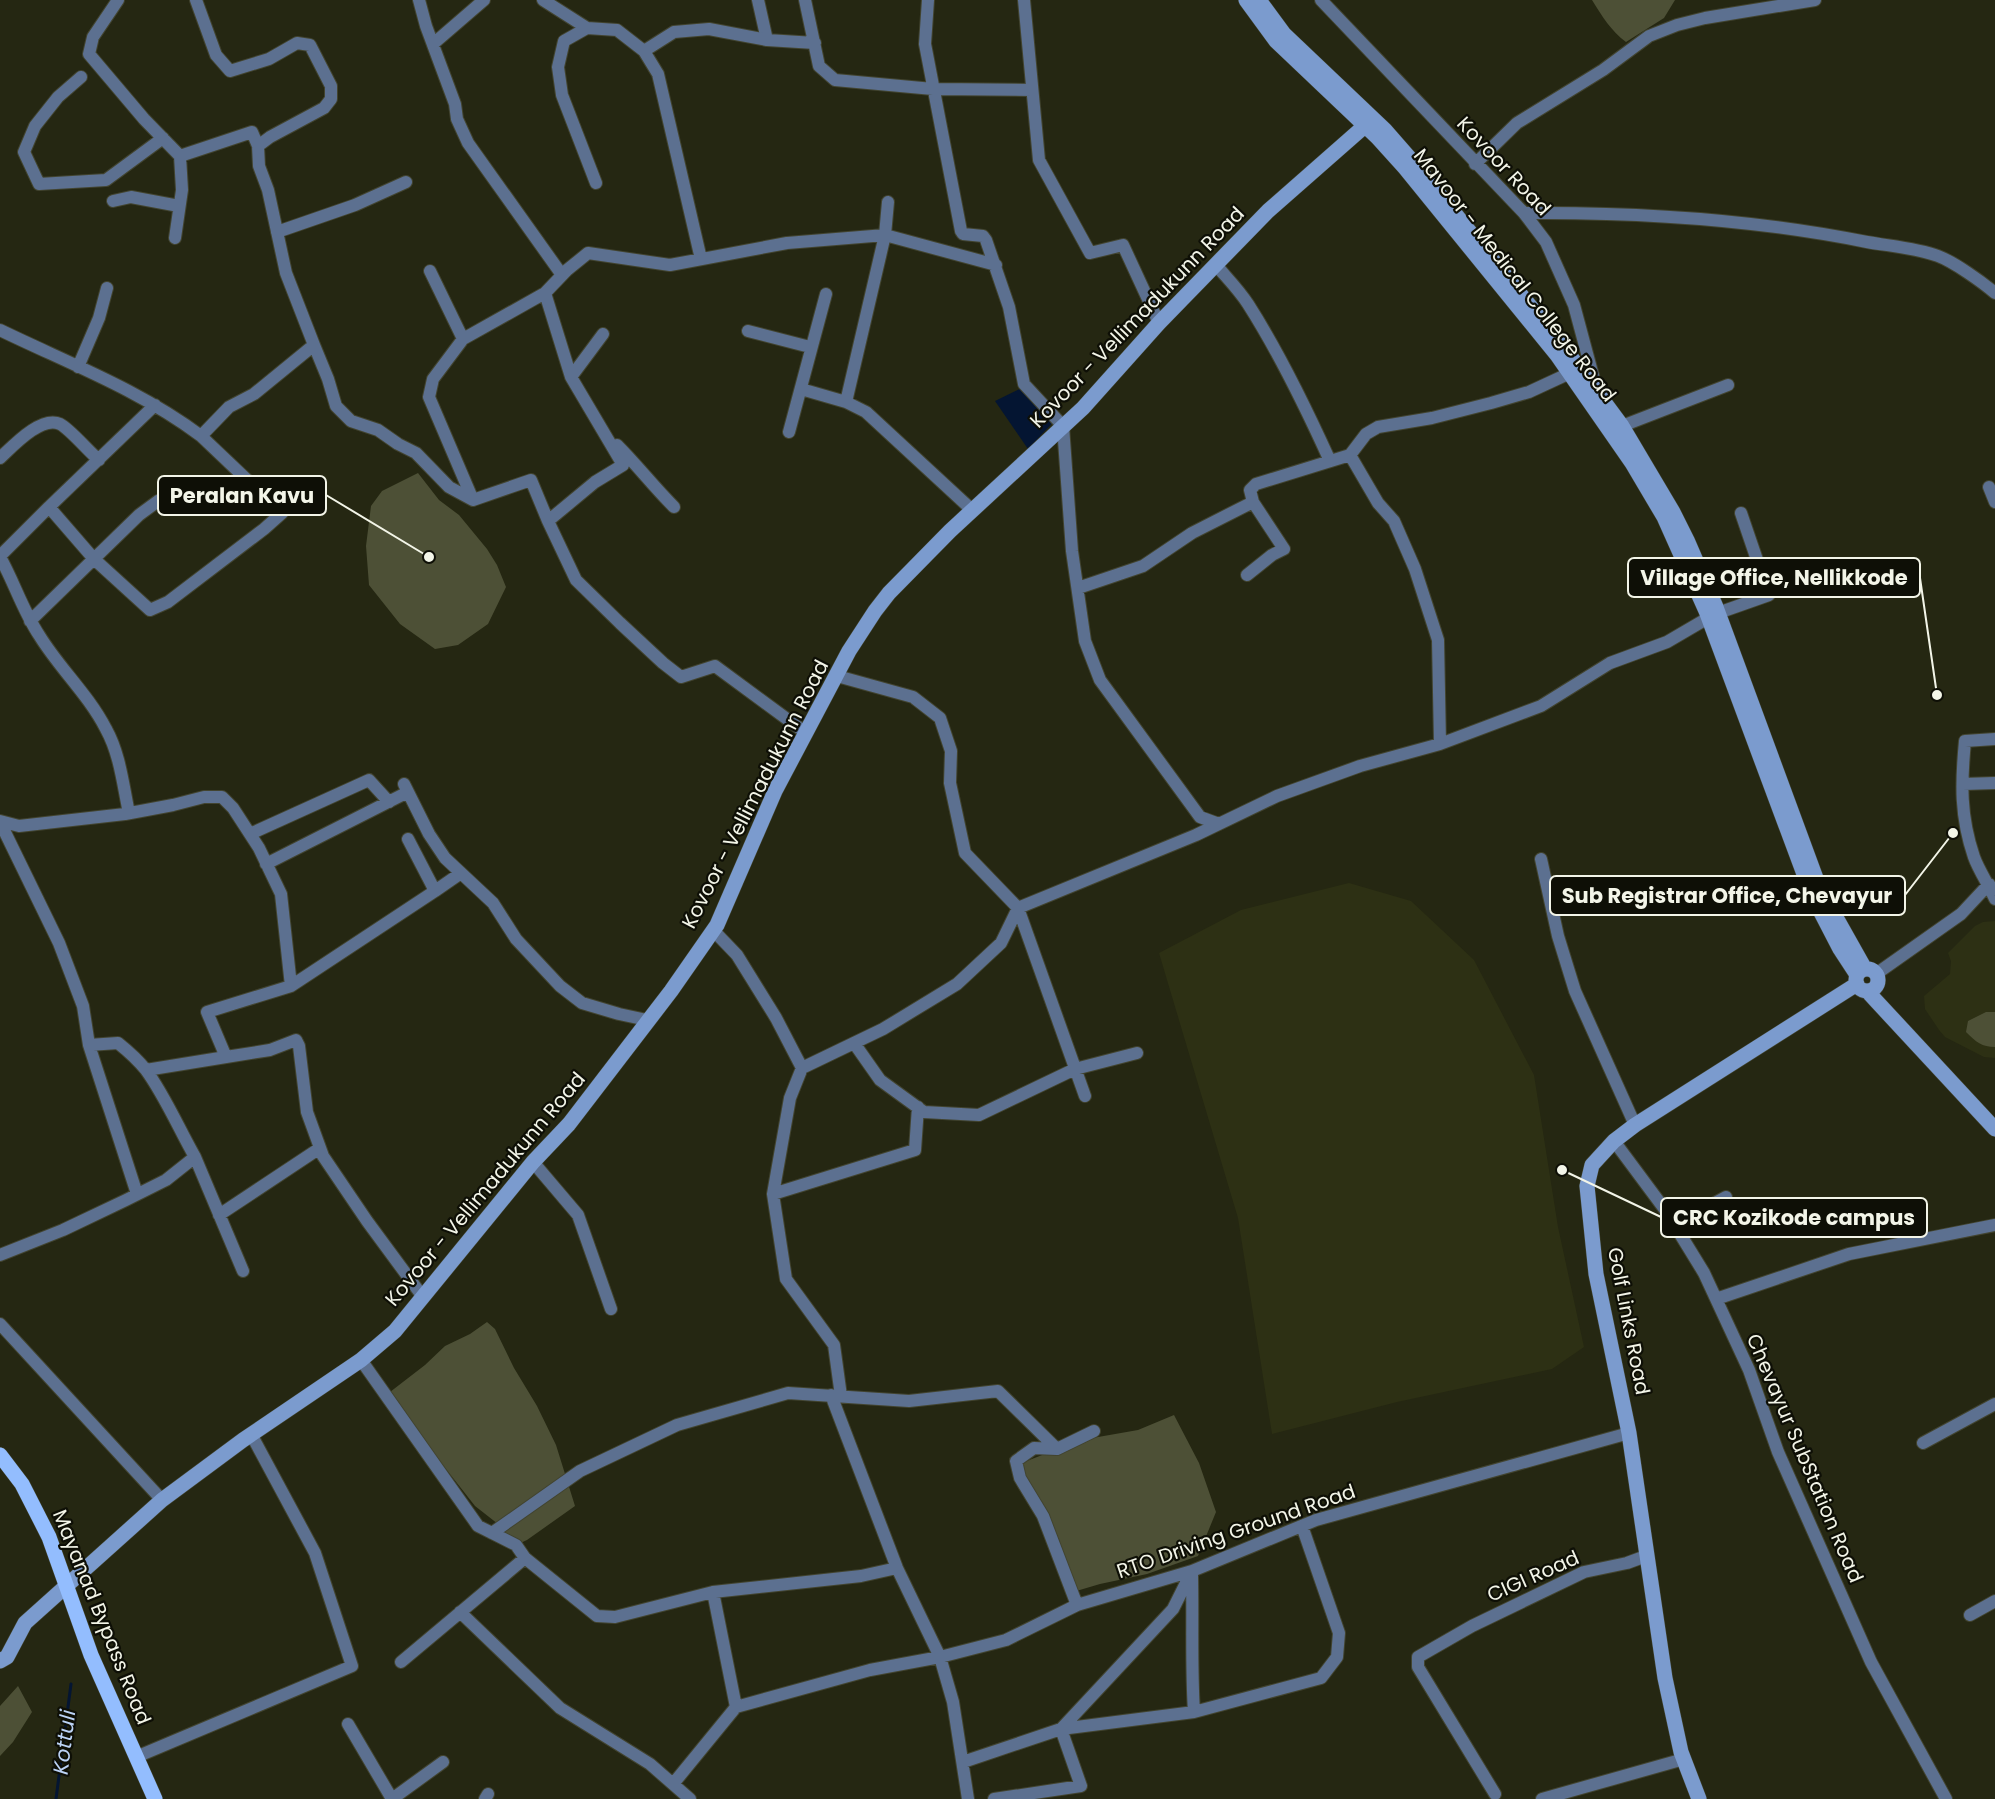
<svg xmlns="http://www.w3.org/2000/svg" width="1995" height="1799" font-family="Poppins,sans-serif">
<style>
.built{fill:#2d3014}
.green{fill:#4d5036}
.water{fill:#041532}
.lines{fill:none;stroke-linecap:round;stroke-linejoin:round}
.stream{stroke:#041532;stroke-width:3}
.street-casing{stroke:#424430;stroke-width:14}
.secondary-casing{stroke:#424430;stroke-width:16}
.primary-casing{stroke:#424430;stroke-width:16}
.street{stroke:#5c7090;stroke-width:12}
.secondary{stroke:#7b9bce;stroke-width:15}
.primary{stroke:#93bdfe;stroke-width:15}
.labels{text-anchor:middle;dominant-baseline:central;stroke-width:4.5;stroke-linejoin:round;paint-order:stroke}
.street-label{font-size:20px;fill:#f3f5e8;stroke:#0e0f06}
.water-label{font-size:21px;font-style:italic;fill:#bcd3f6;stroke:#0e0f06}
.leader{fill:none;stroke:#f3f5e8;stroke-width:2}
.callout-dot{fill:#f3f5e8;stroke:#0e0f06;stroke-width:2}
.callout{fill:#0e0f06;stroke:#f3f5e8;stroke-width:2}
.callout-label{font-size:21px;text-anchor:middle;font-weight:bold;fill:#f3f5e8}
</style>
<rect width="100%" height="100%" fill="#252712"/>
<path class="built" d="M 1349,883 L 1411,901 L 1474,960 L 1534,1075 L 1558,1227 L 1584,1347 L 1552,1369 L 1397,1402 L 1272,1434 L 1238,1218 L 1159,953 L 1241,910 Z
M 1995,921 L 1995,1058 L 1984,1057 L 1945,1037 L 1939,1030 L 1925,1009 L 1924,996 L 1950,974 L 1951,961 L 1948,953 L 1975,926 L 1983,922 Z"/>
<path class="green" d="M 1592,0 L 1675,0 L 1664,18 L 1626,42 C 1611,31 1602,16 1592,0 Z
M 418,473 L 439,500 L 459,515 L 487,549 L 497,565 L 506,587 L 488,624 L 458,645 L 435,649 L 400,624 L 369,585 L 366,546 L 371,506 L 382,491 Z
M 1986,1012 L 1995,1012 L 1995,1047 C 1982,1047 1976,1042 1966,1032 L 1968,1021 Z
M 487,1322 L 495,1329 L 514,1368 L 537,1406 L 556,1445 L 575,1506 L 527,1540 L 516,1545 L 498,1524 L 475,1506 L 442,1464 L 390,1392 L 425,1365 L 445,1346 L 470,1334 Z
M 1174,1415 L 1199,1463 L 1216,1512 L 1198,1556 L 1147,1574 L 1100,1584 L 1073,1592 L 1019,1464 L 1081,1440 L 1138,1430 Z
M 18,1686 L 32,1712 L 13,1742 L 0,1756 L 0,1706 Z"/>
<path class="water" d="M 1026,386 L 1058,417 L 1028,449 L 995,401 Z"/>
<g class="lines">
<path class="stream" d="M 56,1799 L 71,1684"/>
<g class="street-casing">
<path id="street" d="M 118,0 L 93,37 L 89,54 L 144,119 L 180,156 L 252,132 L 258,146
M 419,0 L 426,26 L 455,104 L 457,119 L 468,143 L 562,275
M 543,0 L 587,28
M 758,0 L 767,40
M 805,0 L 819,66 L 835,80 L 933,89 L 1032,90
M 928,0 L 925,44 L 961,231 L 963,234 L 983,236 L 986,240 L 1009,307 L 1024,384 L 1063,426 L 1072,551 L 1085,641 L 1100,680 L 1200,817 L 1219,824
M 1024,0 L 1039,160 L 1090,253 L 1123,245 L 1159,323
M 1321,0 L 1524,213 L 1546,242 L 1574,305 L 1596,387
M 433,44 L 484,0
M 644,51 L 674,32 L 709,29 L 767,40 L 815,43
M 81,77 L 58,97 L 35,126 L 24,152 L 39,184 L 106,180 L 163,138
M 1475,164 L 1517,123 L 1603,70 L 1649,36 L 1677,25 L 1705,18 L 1815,0
M 596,183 L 562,95 L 558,67 L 564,41 L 587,28 L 617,30 L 644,51 L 658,74 L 701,259
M 113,201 L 131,197 L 179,206
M 1524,213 C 1635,212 1758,220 1867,242 C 1889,246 1917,248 1938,256 C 1954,262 1982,282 1995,293
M 277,232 L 355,205 L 406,182
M 175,238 L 182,190 L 180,156
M 1216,265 C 1227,278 1239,290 1248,304 C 1280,354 1306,408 1330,461
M 430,271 L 463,339
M 545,293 L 571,377
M 0,330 C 68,363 140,390 201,436 L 229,407 L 254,394 L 314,345 L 286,273 L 268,190 L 259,166 L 258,146 L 270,137 L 324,108 L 331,99 L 331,86 L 310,45 L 297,43 L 269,59 L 230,71 L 216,55 L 196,0
M 748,331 L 810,347
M 314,345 L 328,379 L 336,406 L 351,421 L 378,430 L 398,444 L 416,453 L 449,487 L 473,500 L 531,480 L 548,521 L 576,580 L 620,623 L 663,663 L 681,677 L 715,666 L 806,733
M 78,367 L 99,318 L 107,288
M 801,389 L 846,402 L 866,412 L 972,510
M 846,402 L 885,235 L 888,202
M 1622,426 L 1728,385
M 789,432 L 826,294
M 617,445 C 637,465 654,487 674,507
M 1350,455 L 1378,503 L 1394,521 L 1415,569 L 1438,640 L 1440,744
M 0,458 C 12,447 41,415 60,424 C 70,429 89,452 99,460
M 1989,487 L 1995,502
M 473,500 L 429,397 L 433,379 L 463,339 L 545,293 L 567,270 L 588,253 L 670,265 L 787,243 L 885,235 L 996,265
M 49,507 L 155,405
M 548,521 L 595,482 L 623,465 L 571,377 L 603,334
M 0,556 L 49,507 L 94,559 L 150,610 L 168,602 L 264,529 L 282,513 L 201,436
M 0,557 C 14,582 23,611 39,635 C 59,668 88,694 106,729 C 120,754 123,785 129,813
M 1247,575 L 1272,555 L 1284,549 L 1253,502 L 1250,490 L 1256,484 L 1350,455 L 1366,434 L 1378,427 L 1432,418 L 1491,403 L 1529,392 L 1570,373
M 1078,588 L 1143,566 L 1192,533 L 1253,502
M 1718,613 L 1769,595 L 1741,513
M 30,621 L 139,515 L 158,501 L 177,492
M 837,676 L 913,697 L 940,718 L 951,751 L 950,783 L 965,853 L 1018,908 L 1001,943 L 957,984 L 883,1029 L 802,1068 L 790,1098 L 773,1194 L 786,1279 L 834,1345 L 841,1396
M 1995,739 L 1965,741 C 1961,783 1960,816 1974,857 C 1979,871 1989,885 1995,899
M 404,784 L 429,834 L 445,858 L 493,903 L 516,939 L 560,986 L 582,1003 L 619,1014 L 647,1020
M 1963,784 L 1995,783
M 0,821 L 19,826 L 125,814 L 173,805 L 204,797 L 222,797 L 233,808 L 259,848 L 281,894 L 291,986
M 0,822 L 59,943 L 83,1006 L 89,1045 L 118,1043 C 128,1051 138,1060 146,1070 C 165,1096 179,1129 195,1157 L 166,1180 L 126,1200 L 63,1230 L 0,1255
M 250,834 L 369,780 L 389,802
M 408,839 L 435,891 L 461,873
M 1541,859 L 1558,936 L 1575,991 L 1635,1125
M 266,864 L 408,792
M 713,930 L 737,955 L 776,1018 L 802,1068
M 1876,974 L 1961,914 L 1989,884 L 1993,890
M 854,1043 L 880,1080 L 924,1112 L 979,1115 L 1075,1069 L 1137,1053
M 89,1045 L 137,1194
M 146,1070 L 226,1057
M 1085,1096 L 1018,908 L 1196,835 L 1277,796 L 1360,766 L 1440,744 L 1541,706 L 1610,663 L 1667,642 L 1708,618
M 1614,1141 L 1666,1211 L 1704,1273 L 1749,1370 L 1778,1452 L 1871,1662 L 1946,1799
M 195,1157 L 243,1271
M 533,1162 L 578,1215 L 611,1309
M 773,1194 L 915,1150 L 918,1107
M 219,1215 L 320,1148
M 1674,1225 L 1726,1197
M 423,1297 L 367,1221 L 323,1156 L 307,1112 L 299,1046 L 296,1040 L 270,1050 L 226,1057 L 207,1012 L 291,986 L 435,891
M 1716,1299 L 1849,1254 L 1995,1225
M 0,1324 L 162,1500
M 361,1360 L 478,1526 L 516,1545 L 525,1558 L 401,1662
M 831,1395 L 897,1568 L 940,1657 L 953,1702 L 968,1799
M 1923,1443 L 1995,1404
M 492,1533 L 580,1471 L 677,1425 L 788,1393 L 909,1401 L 998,1391 L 1057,1449
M 525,1558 L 597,1616 L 615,1617 L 713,1592 L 861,1576 L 897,1568
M 1192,1575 C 1193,1621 1191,1667 1194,1712
M 713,1592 L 736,1707 L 870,1670 L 940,1657 L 1006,1640 L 1077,1605 L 1192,1571 L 1316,1520 L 1629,1433
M 1077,1605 L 1043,1516 L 1020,1478 L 1016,1461 L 1034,1448 L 1057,1449 L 1094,1431
M 460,1612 L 560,1708 L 650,1764 L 690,1799
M 1970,1615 L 1995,1601
M 348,1724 L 392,1799 L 443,1762
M 136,1757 L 352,1666 L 315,1553 L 251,1434
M 963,1762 L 1061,1729 L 1173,1609 L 1192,1571
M 673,1784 L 736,1707
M 1495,1794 L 1418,1667 L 1418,1657 L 1472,1626 L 1584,1572 L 1627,1563 L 1646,1556
M 485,1799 L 488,1794
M 994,1799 L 1081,1786 L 1061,1729 L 1194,1712 L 1321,1678 L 1337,1657 L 1339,1633 L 1302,1526
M 1542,1799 L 1684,1759"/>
</g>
<g class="secondary-casing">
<path id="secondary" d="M 1246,0 L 1276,41 L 1377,137 L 1405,168 L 1557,355 L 1632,463 L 1664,517 L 1706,611 L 1811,893 L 1840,949 L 1857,975
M 1259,0 L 1284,34 L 1385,130 L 1413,162 L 1565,349 L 1622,426 L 1673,512 L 1687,540 L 1716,607 L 1820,889 L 1865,969
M1856 980a11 11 0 1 1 22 0a11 11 0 1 1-22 0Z
M 1867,991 L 1995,1129
M 0,1661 L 7,1657 L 25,1623 L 162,1500 L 243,1440 L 361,1360 L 395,1331 L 533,1162 L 569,1124 L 671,991 L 717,925 L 775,791 L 849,651 L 875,611 L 889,593 L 950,531 L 1083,408 L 1159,323 L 1268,211 L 1359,131 L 1371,117
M 1699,1799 L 1681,1752 L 1665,1678 L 1629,1433 L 1596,1274 L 1587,1186 L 1592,1165 L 1614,1141 L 1635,1125 L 1857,984"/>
</g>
<g class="primary-casing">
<path id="primary" d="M 0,1455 L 22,1484 L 49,1537 L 91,1655 L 155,1799"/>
</g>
<use href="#street" class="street"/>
<use href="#secondary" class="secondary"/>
<use href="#primary" class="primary"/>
</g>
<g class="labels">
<g class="street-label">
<text transform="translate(1504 166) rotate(47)">Kovoor Road</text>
<text transform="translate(1515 275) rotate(52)">Mavoor - Medical College Road</text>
<text transform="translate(1137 317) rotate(-46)">Kovoor - Vellimadukunn Road</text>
<text transform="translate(755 794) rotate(-63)">Kovoor - Vellimadukunn Road</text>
<text transform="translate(485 1189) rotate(-50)">Kovoor - Vellimadukunn Road</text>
<text transform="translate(1629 1321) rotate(79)">Golf Links Road</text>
<text transform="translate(1805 1458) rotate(67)">Chevayur SubStation Road</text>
<text transform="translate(1236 1531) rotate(-19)">RTO Driving Ground Road</text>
<text transform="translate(1533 1576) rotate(-24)">CIGI Road</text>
<text transform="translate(102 1617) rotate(68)">Mayanad Bypass Road</text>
</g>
<g class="water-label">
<text transform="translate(64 1742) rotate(-83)">Kottuli</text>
</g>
</g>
<path class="leader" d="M429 557L326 495M1937 695L1920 578M1953 833L1905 895M1562 1170L1661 1217"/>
<g class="callout-dot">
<circle cx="429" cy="557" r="6"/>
<circle cx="1937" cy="695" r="6"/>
<circle cx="1953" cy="833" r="6"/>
<circle cx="1562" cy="1170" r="6"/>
</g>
<g class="callout">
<rect x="158" y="476" width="168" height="39" rx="6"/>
<rect x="1628" y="558" width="292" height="39" rx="6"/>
<rect x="1550" y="876" width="355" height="39" rx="6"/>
<rect x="1661" y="1198" width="266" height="39" rx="6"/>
</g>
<g class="callout-label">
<text x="242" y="503">Peralan Kavu</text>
<text x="1774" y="585">Village Office, Nellikkode</text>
<text x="1727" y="903">Sub Registrar Office, Chevayur</text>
<text x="1794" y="1225">CRC Kozikode campus</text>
</g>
</svg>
